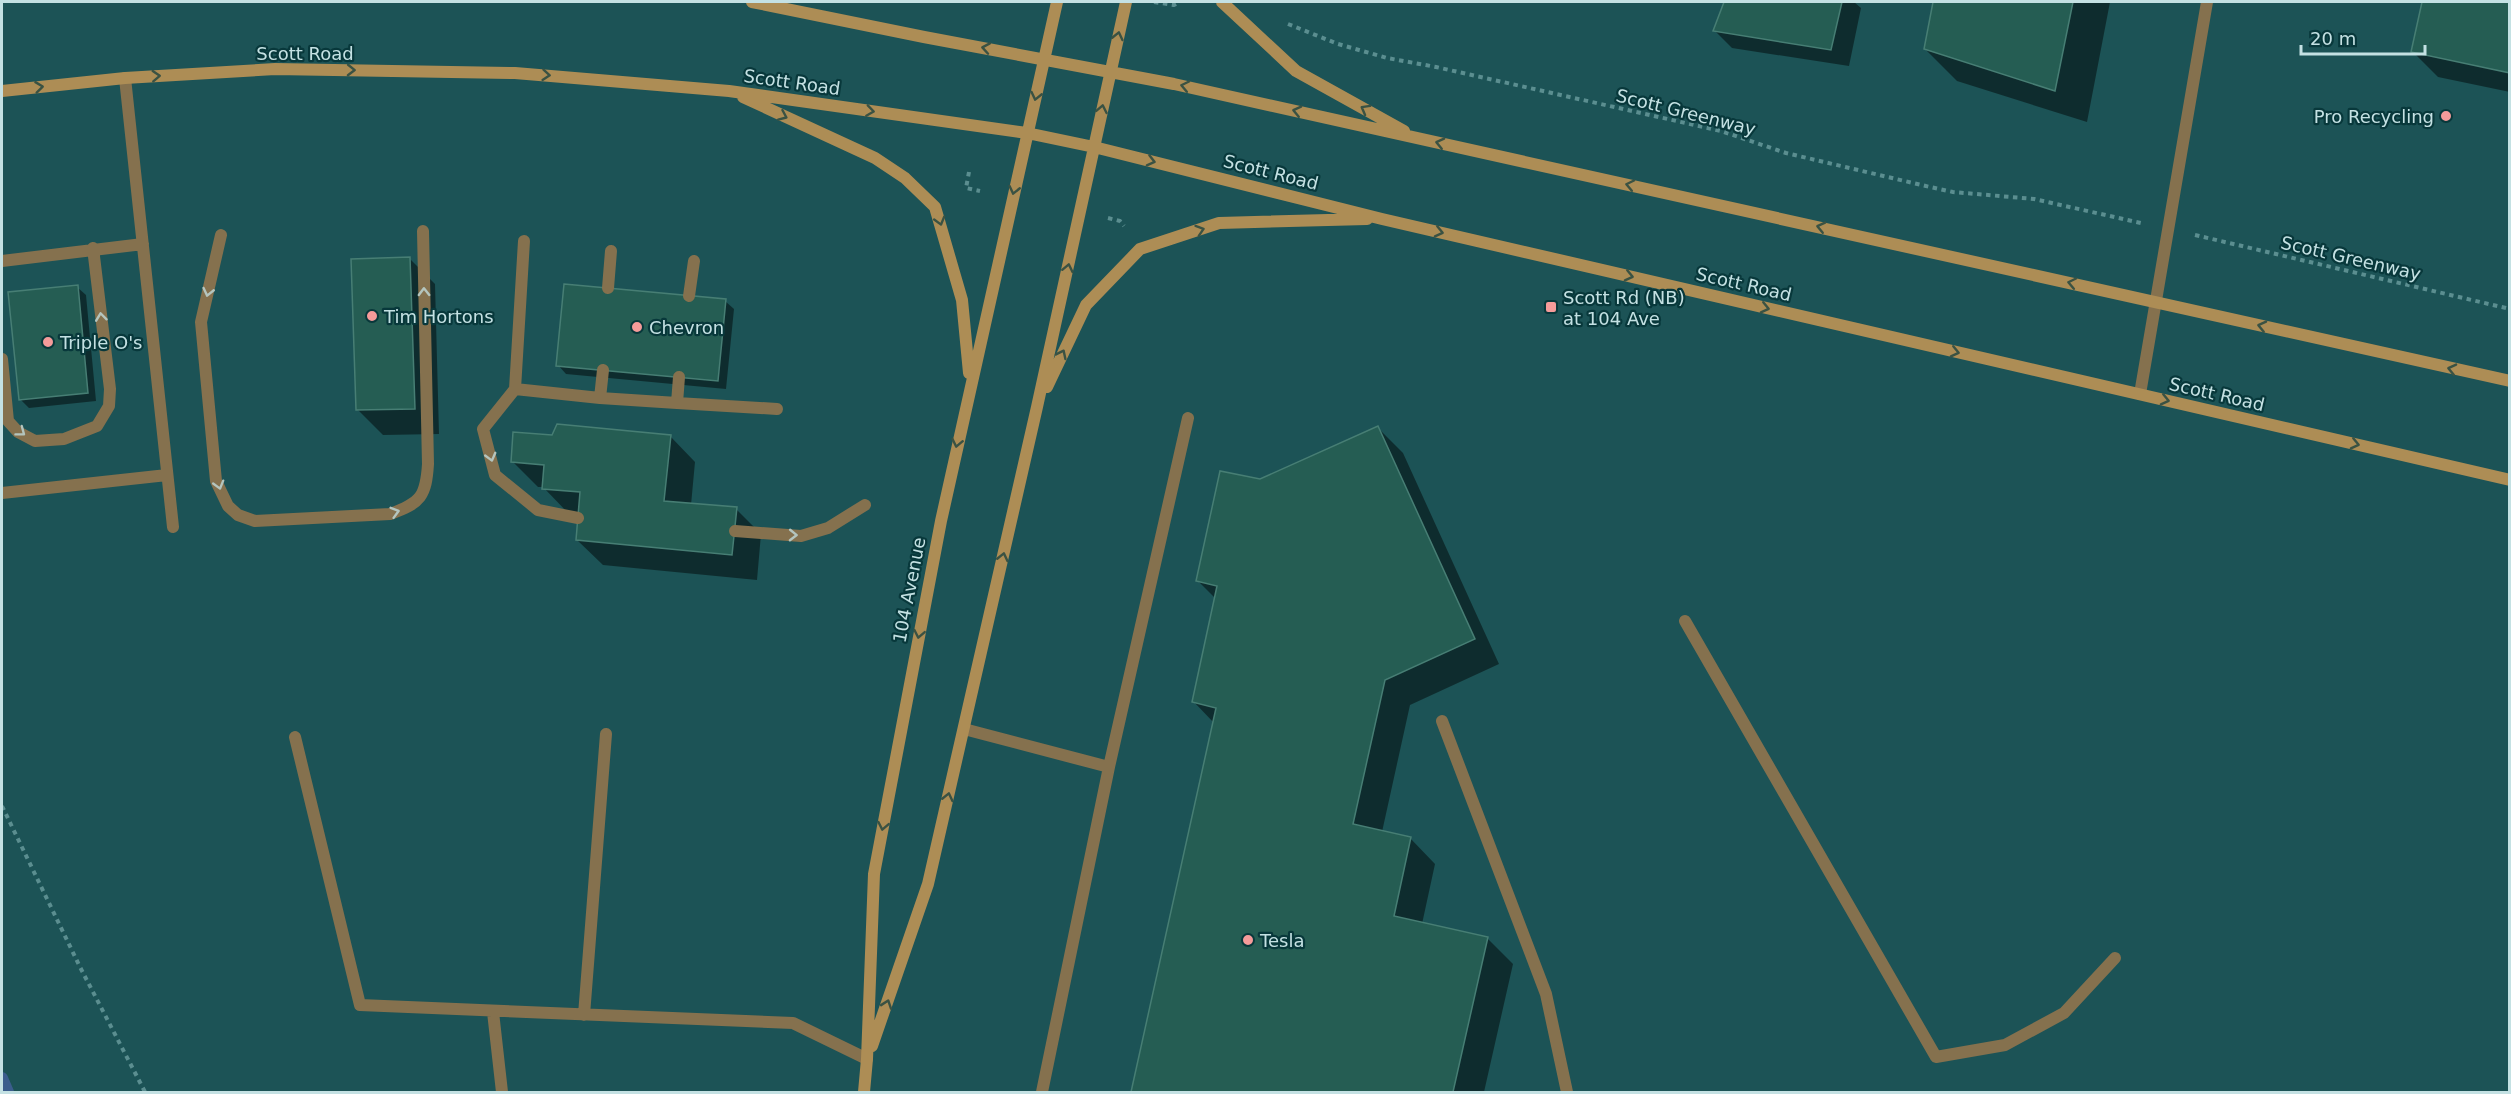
<svg xmlns="http://www.w3.org/2000/svg" width="2511" height="1094" font-family="'DejaVu Sans',sans-serif">
<style>
.built{fill:#1c5356}
.shadow{fill:#0007}
.lines{fill:none;stroke-linecap:round;stroke-linejoin:round}
.stream{stroke:#3b5d8c;stroke-width:12}
.building{fill:#255d53;stroke:#477e74;stroke-width:1.5}
.path{stroke:#5b8e90;stroke-width:4;stroke-dasharray:4.5 4.5;stroke-linecap:butt}
.lane{stroke:#85714e;stroke-width:12}
.secondary{stroke:#ad8d55;stroke-width:12}
.oneway{stroke:#3a5243}
.oneway2{stroke:#b4c5be}
.poi-dot{fill:#f59b9a;stroke:#08383b;stroke-width:2}
.labels{text-anchor:middle;dominant-baseline:central;stroke-width:4.5;stroke-linejoin:round;paint-order:stroke}
.street-label{font-size:18px;fill:#c4e1e3;stroke:#08383b}
.poi-label{font-size:18px;fill:#c4e1e3;stroke:#08383b;text-anchor:start}
</style>
<rect width="100%" height="100%" fill="#004548"/>
<path class="built" d="M 2,2 L 2509,2 L 2509,1092 L 2,1092 Z"/>
<path class="shadow" d="M 1725,2 L 1854,2 L 1861,8 L 1849,66 L 1732,48 L 1715,31 Z
M 1935,2 L 2110,2 L 2087,122 L 1957,81 L 1925,49 Z
M 2423,2 L 2510,2 L 2510,92 L 2438,77 L 2413,52 Z
M 409,258 L 435,284 L 439,434 L 383,435 L 358,410 Z
M 77,287 L 86,295 L 96,401 L 29,408 L 20,399 Z
M 725,301 L 734,309 L 726,389 L 566,374 L 558,365 Z
M 1377,427 L 1403,453 L 1499,664 L 1410,705 L 1382,832 L 1410,838 L 1435,864 L 1422,924 L 1487,938 L 1513,964 L 1484,1092 L 1132,1092 L 1214,723 L 1194,702 L 1216,599 L 1197,580 L 1260,481 Z
M 670,436 L 695,462 L 691,505 L 736,509 L 761,534 L 757,580 L 603,565 L 577,540 L 580,515 L 569,514 L 543,487 L 538,487 L 512,461 L 552,437 Z"/>
<g class="lines">
<path class="stream" d="M 2,1078 L 8,1092"/>
</g>
<path class="building" d="M 1724,2 L 1842,2 L 1831,50 L 1713,31 Z
M 1933,2 L 2073,2 L 2055,91 L 1924,49 Z
M 2422,2 L 2510,2 L 2510,73 L 2411,52 Z
M 410,257 L 415,409 L 356,410 L 351,259 Z
M 564,284 L 726,299 L 718,381 L 556,366 Z
M 78,285 L 88,393 L 19,400 L 8,292 Z
M 557,424 L 671,435 L 664,501 L 737,507 L 732,555 L 576,540 L 580,492 L 542,489 L 544,465 L 511,462 L 513,432 L 552,435 Z
M 1378,426 L 1475,639 L 1385,680 L 1353,824 L 1411,837 L 1394,916 L 1488,937 L 1453,1092 L 1131,1092 L 1216,708 L 1192,702 L 1217,586 L 1196,581 L 1220,471 L 1260,479 Z"/>
<g class="lines">
<path class="path" d="M 1154,2 L 1174,5 L 1180,2
M 1288,24 L 1338,44 L 1387,58 L 1436,67 L 1721,131 L 1786,153 L 1930,187 L 1953,192 L 2034,199 L 2141,223
M 969,172 L 966,188 L 980,191
M 1108,218 L 1120,221 L 1124,226
M 2195,235 L 2510,309
M 2,806 L 80,967 L 145,1092"/>
<path class="lane" d="M 125,78 L 173,527
M 221,235 L 201,322 L 216,481 L 228,506 L 238,515 L 255,521 L 390,514 C 421,503 426,496 428,464 L 423,231
M 524,241 L 515,389 L 600,398
M 2,261 L 143,244
M 608,288 L 611,251
M 689,296 L 694,261
M 2,359 L 8,421 L 18,432 L 35,441 L 64,439 L 97,426 L 109,406 L 110,389 L 93,248
M 603,370 L 600,398 L 677,403
M 679,377 L 677,403 L 777,409
M 515,389 L 483,429 L 495,475 L 538,510 L 578,518
M 2140,394 L 2207,2
M 2,493 L 167,475
M 735,531 L 801,536 L 828,528 L 865,505
M 1685,621 L 1936,1057 L 2005,1045 L 2064,1013 L 2115,958
M 1442,721 L 1546,994 L 1567,1092
M 964,729 L 1109,767 L 1042,1092
M 295,737 L 360,1005 L 793,1023 L 867,1059
M 1109,767 L 1188,418
M 493,1012 L 502,1092
M 584,1015 L 606,734"/>
<path class="secondary" d="M 752,2 L 924,37 L 1174,84 L 2510,381
M 1222,2 L 1296,71 L 1404,131
M 2,91 L 125,78 L 275,69 L 515,73 L 729,91 L 1027,133 L 1094,147 L 1382,219 L 2510,480
M 743,97 L 875,158 L 905,178 L 935,207 L 962,300 L 969,373
M 1047,387 L 1086,305 L 1140,249 L 1219,223 L 1367,219
M 872,1046 L 928,884 L 1037,407 L 1126,2
M 864,1092 L 867,1059 L 874,874 L 941,521 L 1057,2"/>
</g>
<defs><path id="oneway-chevron" d="M-2-3.5L2.5 0L-2 3.5" fill="none" stroke-width="1.6" stroke-linecap="round" stroke-linejoin="round" transform="scale(1.5)"/></defs>
<g class="oneway">
<use href="#oneway-chevron" transform="translate(1118 36) rotate(-77)"/>
<use href="#oneway-chevron" transform="translate(986 48) rotate(-170)"/>
<use href="#oneway-chevron" transform="translate(351 70) rotate(1)"/>
<use href="#oneway-chevron" transform="translate(546 75) rotate(5)"/>
<use href="#oneway-chevron" transform="translate(156 76) rotate(-3)"/>
<use href="#oneway-chevron" transform="translate(1185 86) rotate(-168)"/>
<use href="#oneway-chevron" transform="translate(39 87) rotate(-7)"/>
<use href="#oneway-chevron" transform="translate(1036 96) rotate(103)"/>
<use href="#oneway-chevron" transform="translate(1102 109) rotate(-79)"/>
<use href="#oneway-chevron" transform="translate(1365 109) rotate(-151)"/>
<use href="#oneway-chevron" transform="translate(870 111) rotate(8)"/>
<use href="#oneway-chevron" transform="translate(1297 111) rotate(-167)"/>
<use href="#oneway-chevron" transform="translate(783 116) rotate(24)"/>
<use href="#oneway-chevron" transform="translate(1440 143) rotate(-167)"/>
<use href="#oneway-chevron" transform="translate(1151 161) rotate(14)"/>
<use href="#oneway-chevron" transform="translate(1630 185) rotate(-168)"/>
<use href="#oneway-chevron" transform="translate(1014 190) rotate(103)"/>
<use href="#oneway-chevron" transform="translate(940 221) rotate(74)"/>
<use href="#oneway-chevron" transform="translate(1821 227) rotate(-167)"/>
<use href="#oneway-chevron" transform="translate(1200 230) rotate(-18)"/>
<use href="#oneway-chevron" transform="translate(1439 232) rotate(13)"/>
<use href="#oneway-chevron" transform="translate(1068 268) rotate(-78)"/>
<use href="#oneway-chevron" transform="translate(1629 276) rotate(13)"/>
<use href="#oneway-chevron" transform="translate(2072 283) rotate(-168)"/>
<use href="#oneway-chevron" transform="translate(1765 308) rotate(13)"/>
<use href="#oneway-chevron" transform="translate(2262 326) rotate(-167)"/>
<use href="#oneway-chevron" transform="translate(1955 352) rotate(13)"/>
<use href="#oneway-chevron" transform="translate(1062 354) rotate(-64)"/>
<use href="#oneway-chevron" transform="translate(2452 369) rotate(-167)"/>
<use href="#oneway-chevron" transform="translate(2165 400) rotate(13)"/>
<use href="#oneway-chevron" transform="translate(957 443) rotate(102)"/>
<use href="#oneway-chevron" transform="translate(2355 444) rotate(13)"/>
<use href="#oneway-chevron" transform="translate(1003 557) rotate(-77)"/>
<use href="#oneway-chevron" transform="translate(919 634) rotate(101)"/>
<use href="#oneway-chevron" transform="translate(948 797) rotate(-77)"/>
<use href="#oneway-chevron" transform="translate(883 826) rotate(101)"/>
<use href="#oneway-chevron" transform="translate(887 1004) rotate(-71)"/>
</g>
<g class="oneway2">
<use href="#oneway-chevron" transform="translate(208 292) rotate(103)"/>
<use href="#oneway-chevron" transform="translate(424 292) rotate(-91)"/>
<use href="#oneway-chevron" transform="translate(101 317) rotate(-97)"/>
<use href="#oneway-chevron" transform="translate(21 432) rotate(37)"/>
<use href="#oneway-chevron" transform="translate(491 457) rotate(75)"/>
<use href="#oneway-chevron" transform="translate(219 485) rotate(74)"/>
<use href="#oneway-chevron" transform="translate(395 512) rotate(-16)"/>
<use href="#oneway-chevron" transform="translate(793 535) rotate(1)"/>
</g>
<g class="poi-dot">
<circle cx="2446" cy="116" r="6"/>
<rect x="1545" y="301" width="12" height="12" rx="3"/>
<circle cx="372" cy="316" r="6"/>
<circle cx="637" cy="327" r="6"/>
<circle cx="48" cy="342" r="6"/>
<circle cx="1248" cy="940" r="6"/>
</g>
<g class="labels">
<g class="street-label">
<text x="305" y="53">Scott Road</text>
<text transform="translate(792 82) rotate(8)">Scott Road</text>
<text transform="translate(1686 112) rotate(14)">Scott Greenway</text>
<text transform="translate(1271 172) rotate(14)">Scott Road</text>
<text transform="translate(2351 258) rotate(13)">Scott Greenway</text>
<text transform="translate(1744 284) rotate(13)">Scott Road</text>
<text transform="translate(2217 394) rotate(13)">Scott Road</text>
<text transform="translate(909 590) rotate(-79)">104 Avenue</text>
</g>
<g class="poi-label">
<text x="2434" y="116" text-anchor="end">Pro Recycling</text>
<text x="1563" y="297">Scott Rd (NB)<tspan x="1563" dy="21">at 104 Ave</tspan></text>
<text x="384" y="316">Tim Hortons</text>
<text x="649" y="327">Chevron</text>
<text x="60" y="342">Triple O's</text>
<text x="1260" y="940">Tesla</text>
</g>
</g>
<rect width="2511" height="1094" fill="none" stroke="#c4e1e3" stroke-width="6"/>
<path d="M2301 45v9h124v-9" fill="none" stroke="#c4e1e3" stroke-width="3"/>
<text x="2310" y="45" font-size="18" fill="#c4e1e3" stroke="#08383b" stroke-width="4.5" paint-order="stroke">20 m</text>
</svg>
